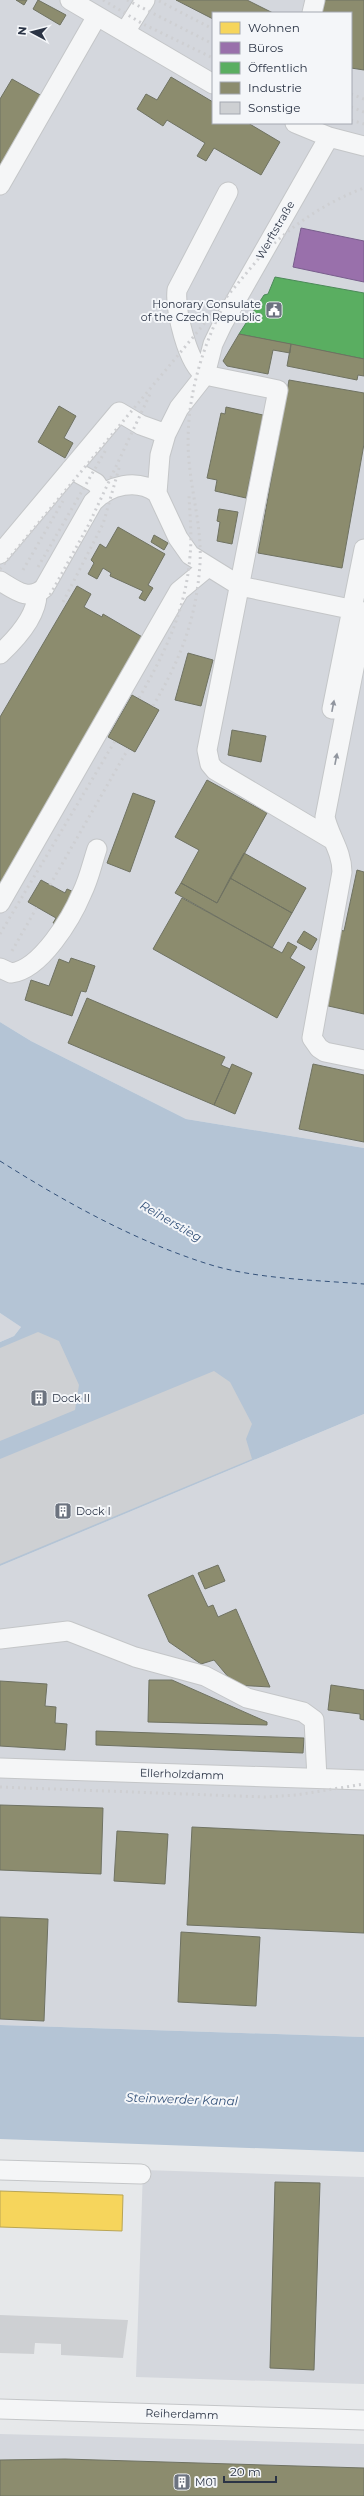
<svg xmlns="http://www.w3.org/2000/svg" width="364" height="2496" font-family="Montserrat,sans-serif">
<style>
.built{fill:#d4d7dd;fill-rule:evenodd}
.water{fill:#b4c4d5}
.homes{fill:#f6d55c;stroke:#b9a555}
.offices{fill:#9970ab;stroke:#785e8c}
.public{fill:#5aae61;stroke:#4c8959}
.industry{fill:#8c8c6e;stroke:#6f7262}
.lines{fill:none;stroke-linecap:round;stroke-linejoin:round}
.ferry{stroke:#34527a;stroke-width:1;stroke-dasharray:5 4;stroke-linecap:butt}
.building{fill:#ced0d3}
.minor-casing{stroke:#c4c6c8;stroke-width:21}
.minor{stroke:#f5f6f7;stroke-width:19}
.rail{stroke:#cecfd2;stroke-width:3;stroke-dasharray:2 4;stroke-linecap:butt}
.oneway{fill:#90959e}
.labels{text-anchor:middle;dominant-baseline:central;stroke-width:4;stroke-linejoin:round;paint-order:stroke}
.street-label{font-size:11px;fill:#2b3445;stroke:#f4f6f9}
.poi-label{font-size:11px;fill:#2b3445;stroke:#f4f6f9;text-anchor:start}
.water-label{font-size:12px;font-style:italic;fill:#34527a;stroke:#f4f6f9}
</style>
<rect width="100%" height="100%" fill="#e6e8ea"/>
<path class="built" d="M 0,0 L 364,0 L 364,1148 L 186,1119 L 31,1041 L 0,1022 ZM 213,13 L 351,13 L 351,123 L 213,123 Z
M 0,1313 L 21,1327 L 14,1336 L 0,1342 Z
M 364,1414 L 364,2037 L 0,2025 L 0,1566 Z
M 143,2170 L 364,2177 L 364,2384 L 136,2377 Z
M 0,2434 L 364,2444 L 364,2496 L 0,2496 Z"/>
<path class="water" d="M 0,1022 L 31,1041 L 186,1119 L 364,1148 L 364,1414 L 0,1566 L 0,1342 L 14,1336 L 21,1327 L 0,1313 Z
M 0,2025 L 364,2037 L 364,2152 L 0,2139 Z"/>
<path class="homes" d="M 0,2191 L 123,2195 L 122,2231 L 0,2227 Z"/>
<path class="offices" d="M 301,228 L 364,241 L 364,282 L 293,267 Z"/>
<path class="public" d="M 275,277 L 364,293 L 364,359 L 239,334 L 264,295 L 268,294 Z"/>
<path class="industry" d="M 16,0 L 27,0 L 24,5 Z
M 38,0 L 66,15 L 60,25 L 33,9 Z
M 176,0 L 247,0 L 273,13 L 213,13 L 213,19 Z
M 323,0 L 364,0 L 364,70 L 351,68 L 351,13 L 320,13 Z
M 171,77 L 213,102 L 213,123 L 248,123 L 280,142 L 261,175 L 214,148 L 206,161 L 197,156 L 205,143 L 167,120 L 163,126 L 137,109 L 146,94 L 157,100 Z
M 12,79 L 42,96 L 0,167 L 0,99 Z
M 239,334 L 291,344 L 290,353 L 273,350 L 268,374 L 227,366 L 223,361 Z
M 291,344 L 364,359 L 364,376 L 358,375 L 357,380 L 287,366 Z
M 289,380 L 364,393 L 364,444 L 342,568 L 258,553 Z
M 59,406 L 76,416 L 64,438 L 73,443 L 65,458 L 38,442 Z
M 226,407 L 263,415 L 246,498 L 215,491 L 217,480 L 207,478 L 221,413 L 225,414 Z
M 219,509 L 238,512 L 232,544 L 217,541 L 220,522 L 217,521 Z
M 118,527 L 165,554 L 148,585 L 153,588 L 145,601 L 139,598 L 143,591 L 110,576 L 111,573 L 103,568 L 97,579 L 88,574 L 94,563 L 91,560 L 100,544 L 106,548 Z
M 154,535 L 168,543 L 164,550 L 151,542 Z
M 77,586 L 91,594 L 84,607 L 102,617 L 103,614 L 144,638 L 0,886 L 0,717 Z
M 188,653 L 213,660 L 201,706 L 175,700 Z
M 132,695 L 159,710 L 135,752 L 108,737 Z
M 232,730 L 266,736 L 261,762 L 228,755 Z
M 207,780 L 267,813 L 217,903 L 181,883 L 199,850 L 175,837 Z
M 133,793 L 155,801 L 130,872 L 107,863 Z
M 244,853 L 306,888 L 292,913 L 230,878 Z
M 357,870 L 364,872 L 364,1014 L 324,1005 L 340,930 L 344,931 Z
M 230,878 L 292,913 L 272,948 L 175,893 L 181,883 L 217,903 Z
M 41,880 L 65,893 L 67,889 L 74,892 L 56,924 L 53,923 L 56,918 L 28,902 Z
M 182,898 L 282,953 L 288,942 L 297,947 L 290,958 L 305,967 L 277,1018 L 153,949 Z
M 304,931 L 317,939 L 311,950 L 297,942 Z
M 71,958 L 95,966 L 86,992 L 81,991 L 72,1016 L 25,1000 L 31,980 L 49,986 L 59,959 L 69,963 Z
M 87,998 L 225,1057 L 221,1065 L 230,1069 L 214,1105 L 68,1043 Z
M 232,1064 L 252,1073 L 235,1114 L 214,1105 Z
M 313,1064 L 364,1075 L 364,1142 L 299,1129 Z
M 218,1565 L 225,1581 L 205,1589 L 198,1573 Z
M 193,1575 L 208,1607 L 213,1605 L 218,1617 L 236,1609 L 270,1687 L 235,1685 L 214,1660 L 201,1664 L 169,1642 L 148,1595 Z
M 149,1680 L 172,1680 L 267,1722 L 267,1725 L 148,1722 Z
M 0,1681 L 47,1684 L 45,1706 L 56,1707 L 55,1723 L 67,1724 L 65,1750 L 0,1746 Z
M 331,1685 L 364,1690 L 364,1720 L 360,1719 L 360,1714 L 328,1710 Z
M 96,1731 L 304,1738 L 303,1753 L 96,1745 Z
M 0,1805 L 103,1808 L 101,1874 L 0,1870 Z
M 192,1827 L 364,1835 L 364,1933 L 187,1925 Z
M 117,1831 L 168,1834 L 165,1884 L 114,1881 Z
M 0,1917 L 48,1919 L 44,2021 L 0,2019 Z
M 181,1932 L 260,1937 L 256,2006 L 178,2002 Z
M 275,2182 L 320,2183 L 314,2370 L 270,2368 Z
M 65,2459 L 364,2468 L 364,2496 L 0,2496 L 0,2460 Z"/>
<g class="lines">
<path class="ferry" d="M 0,1161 C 65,1202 135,1241 208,1264 C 255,1279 315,1280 364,1284"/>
</g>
<path class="building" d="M 38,1332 L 59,1341 L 79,1385 L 75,1410 L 0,1441 L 0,1348 Z
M 214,1371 L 230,1382 L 252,1424 L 246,1439 L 252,1459 L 0,1564 L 0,1459 Z
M 0,2315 L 128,2320 L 123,2358 L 61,2355 L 61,2344 L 35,2343 L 34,2354 L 0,2353 Z"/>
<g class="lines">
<g class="minor-casing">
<path id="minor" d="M 70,0 L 213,84
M 312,13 L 315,0
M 125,32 L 145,0
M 295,123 L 329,137 L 364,146
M 329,137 L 223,323 L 213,344 L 205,375 L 179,408 L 166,434 L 160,455 L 157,493 L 178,538 L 190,555 L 240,586 L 364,612
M 0,185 L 97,16
M 228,192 L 177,290 C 175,310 187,363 205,375 L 278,390 L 207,750 L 210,764 L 215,770 L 333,840
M 71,469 L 96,483 L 103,494
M 0,554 L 119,412 L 141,425 L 166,434
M 0,581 C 15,590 29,602 44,588 L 93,502 C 109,485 137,478 157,493
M 364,617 L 325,817 C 329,836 342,851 342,872 L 312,1038 L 319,1048 L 325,1052 L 364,1060
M 0,654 C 15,640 37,616 37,594
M 332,709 L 364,549
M 0,903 L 179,591 L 208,567
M 0,968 L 11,973 C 41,970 72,917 82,893 C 89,879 92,864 97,849
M 0,1639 L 68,1631 L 135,1657 L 205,1676 L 247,1698 L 303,1712 L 314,1720 L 317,1778
M 0,1768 L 364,1780
M 0,2170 L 141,2174
M 0,2409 L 364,2420"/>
</g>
<use href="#minor" class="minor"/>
<path class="rail" d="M 103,0 L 143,24 L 213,58
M 127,0 L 213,44
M 159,1 L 213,29
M 351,94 L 364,99
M 351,107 L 364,112
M 351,120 L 364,124
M 38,567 L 107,448
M 0,569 L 259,258 C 289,227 324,203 364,188
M 23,570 L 63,501
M 50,595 L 89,524 L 151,392
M 63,602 L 103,524 L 120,465
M 139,698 C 165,653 186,609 190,556 C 192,537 190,516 189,496
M 153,706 C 181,658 196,620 200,564 C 202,529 192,496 189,461 C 184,406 200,351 225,303
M 50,885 L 128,749
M 0,934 L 115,741
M 12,951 L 37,907
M 0,1787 L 264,1797 L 296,1795 L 364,1784"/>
</g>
<defs><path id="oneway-solid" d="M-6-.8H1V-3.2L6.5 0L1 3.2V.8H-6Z"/></defs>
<g class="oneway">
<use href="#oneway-solid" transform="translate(333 706) rotate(-79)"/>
<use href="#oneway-solid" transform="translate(336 759) rotate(-79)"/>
</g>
<defs>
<g id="civic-square" transform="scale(0.9)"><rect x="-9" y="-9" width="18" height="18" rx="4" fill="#6c737f" stroke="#f4f6f9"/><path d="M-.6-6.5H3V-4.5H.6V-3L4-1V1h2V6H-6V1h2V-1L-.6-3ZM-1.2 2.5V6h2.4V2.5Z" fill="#fff"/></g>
<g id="building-square" transform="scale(0.9)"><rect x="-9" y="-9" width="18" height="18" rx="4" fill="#6c737f" stroke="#f4f6f9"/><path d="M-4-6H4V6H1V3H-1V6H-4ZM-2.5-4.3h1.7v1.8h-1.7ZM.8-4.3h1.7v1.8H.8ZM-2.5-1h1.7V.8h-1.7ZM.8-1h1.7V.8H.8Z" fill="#fff"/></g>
</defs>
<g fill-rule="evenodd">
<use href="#civic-square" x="274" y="310"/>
<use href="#building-square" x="39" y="1398"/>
<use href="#building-square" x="63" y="1511"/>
<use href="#building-square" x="182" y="2482"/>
</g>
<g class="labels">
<g class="street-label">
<text transform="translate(275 230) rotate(-60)">Werftstraße</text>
<text transform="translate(182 1774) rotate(2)">Ellerholzdamm</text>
<text transform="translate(182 2414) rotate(2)">Reiherdamm</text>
</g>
<g class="poi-label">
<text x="261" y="304" text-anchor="end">Honorary Consulate<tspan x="261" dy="13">of the Czech Republic</tspan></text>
<text x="52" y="1398">Dock II</text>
<text x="76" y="1511">Dock I</text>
<text x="195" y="2482">M01</text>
</g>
<g class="water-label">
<text transform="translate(171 1221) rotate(30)">Reiherstieg</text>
<text transform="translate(182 2099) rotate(2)">Steinwerder Kanal</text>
</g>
</g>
<rect x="212" y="12" width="140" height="112" fill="#f4f6f9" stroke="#a4a8b1"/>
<rect x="220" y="22" width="20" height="12" fill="#f6d55c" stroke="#a4a8b1"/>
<text x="248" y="32" font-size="12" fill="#2b3445">Wohnen</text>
<rect x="220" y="42" width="20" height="12" fill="#9970ab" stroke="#a4a8b1"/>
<text x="248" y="52" font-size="12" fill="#2b3445">Büros</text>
<rect x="220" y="62" width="20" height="12" fill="#5aae61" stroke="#a4a8b1"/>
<text x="248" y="72" font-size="12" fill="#2b3445">Öffentlich</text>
<rect x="220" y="82" width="20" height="12" fill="#8c8c6e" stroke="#a4a8b1"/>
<text x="248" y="92" font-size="12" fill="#2b3445">Industrie</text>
<rect x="220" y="102" width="20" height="12" fill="#ced0d3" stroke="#a4a8b1"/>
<text x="248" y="112" font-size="12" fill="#2b3445">Sonstige</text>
<g transform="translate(32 32) rotate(277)" stroke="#f4f6f9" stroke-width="3" paint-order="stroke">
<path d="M0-3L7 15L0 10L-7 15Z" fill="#2b3445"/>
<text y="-6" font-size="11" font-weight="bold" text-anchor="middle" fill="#2b3445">N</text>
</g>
<path d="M224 2476v6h52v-6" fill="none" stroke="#2b3445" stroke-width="2"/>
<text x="230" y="2476" font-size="12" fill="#2b3445" stroke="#f4f6f9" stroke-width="3" paint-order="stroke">20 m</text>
</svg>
